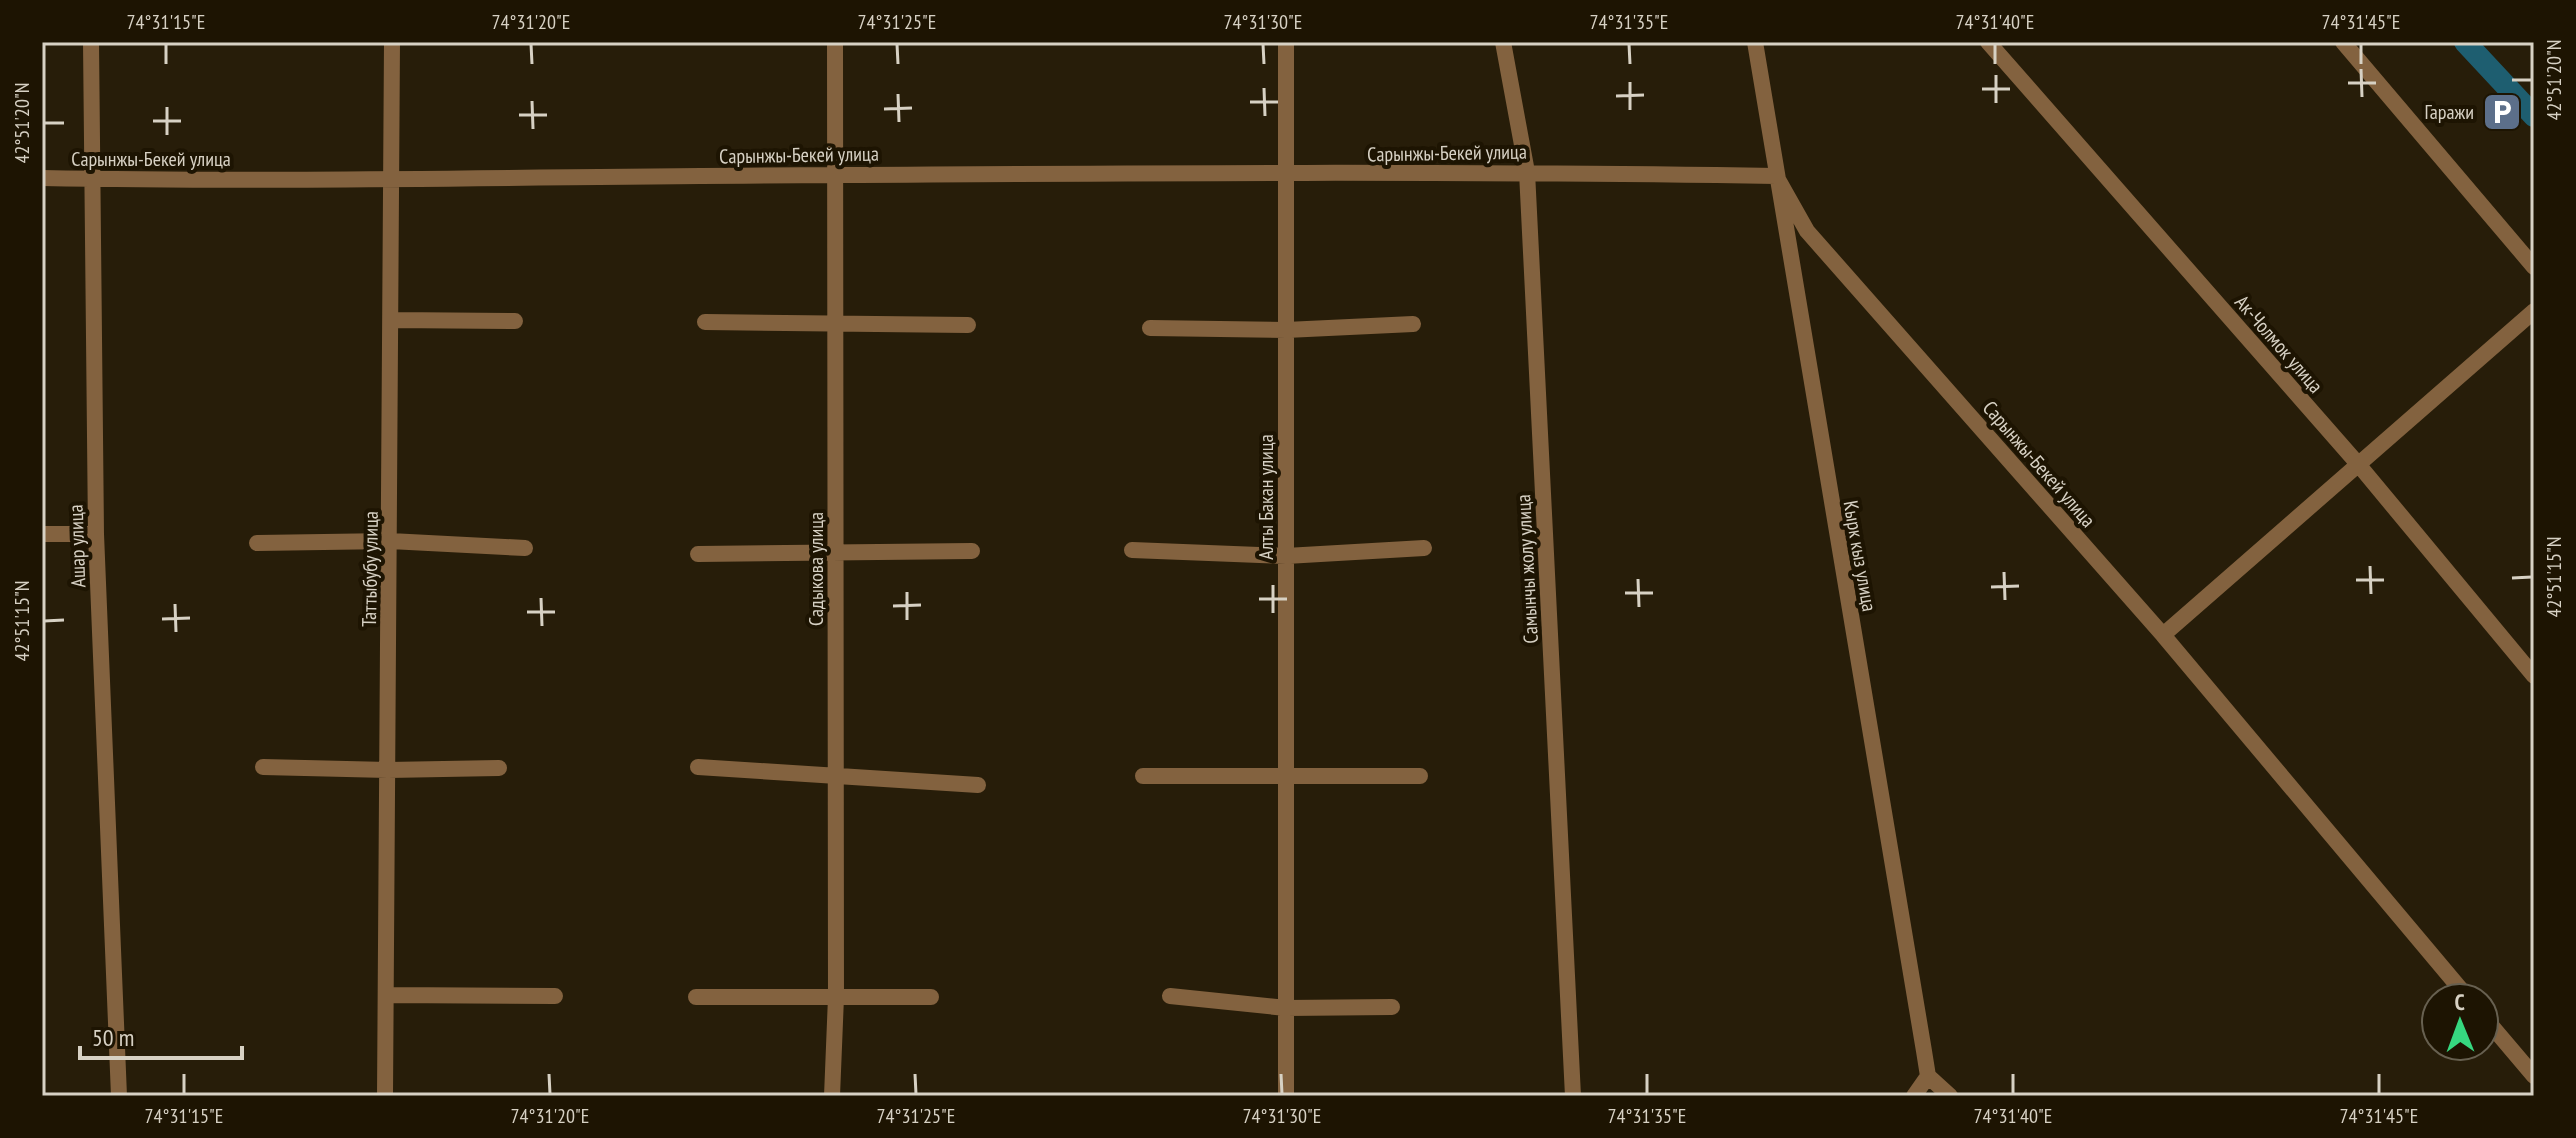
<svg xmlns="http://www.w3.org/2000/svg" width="2576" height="1138" font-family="'PT Sans Narrow',sans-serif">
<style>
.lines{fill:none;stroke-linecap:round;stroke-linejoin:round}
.canal{stroke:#1e5e70;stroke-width:22}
.minor{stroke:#83623f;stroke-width:16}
.ticks{fill:none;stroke:#d7d1c4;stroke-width:3}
.labels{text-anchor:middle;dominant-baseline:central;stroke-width:8;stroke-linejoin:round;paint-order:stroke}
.poi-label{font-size:20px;fill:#d7d1c4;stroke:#1d1402;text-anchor:end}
.street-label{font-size:20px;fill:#d7d1c4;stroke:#1d1402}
.neatline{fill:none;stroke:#d7d1c4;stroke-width:3}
.ticks-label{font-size:20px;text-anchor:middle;fill:#d7d1c4}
</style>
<rect width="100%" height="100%" fill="#271d09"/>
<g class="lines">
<path class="canal" d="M 2465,42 L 2534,116"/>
<path class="minor" d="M 91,42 L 96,534 L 119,1096
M 1503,42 L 1527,172 L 1573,1096
M 1755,42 L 1924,1051 L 1928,1076 L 1950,1096
M 1988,42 L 2358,464 L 2534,676
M 2343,42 L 2534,267
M 42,178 C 306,183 571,176 835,175 C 1148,173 1462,171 1776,176 L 1807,231 L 2163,635 L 2468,998
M 392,320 L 515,321
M 705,322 L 968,325
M 1150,328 L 1286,330 L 1413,324
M 42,534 L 96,534
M 257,543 L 390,541 L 525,548
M 1132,550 L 1286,556 L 1424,548
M 698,554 L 972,551
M 2163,635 L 2534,311
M 263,767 L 388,770 L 499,768
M 698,767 L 978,785
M 1143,776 L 1420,776
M 386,995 L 555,996
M 1170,996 L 1286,1008 L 1392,1007
M 696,997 L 931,997
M 2484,1017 L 2534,1076
M 385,1096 L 392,42
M 832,1096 L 836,997 L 835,42
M 1286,1096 L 1286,42
M 1914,1096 L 1928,1076"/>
</g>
<path class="ticks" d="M 166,44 L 166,64M 531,44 L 532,64M 897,44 L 898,64M 1263,44 L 1264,64M 1629,44 L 1630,64M 1995,44 L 1995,64M 2361,44 L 2361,64M 2361,69 L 2362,97M 1996,75 L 1996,103M 2512,80 L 2532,80M 1630,82 L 1630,110M 2348,83 L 2376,83M 1264,88 L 1265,116M 1982,89 L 2010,89M 898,94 L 899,122M 1616,96 L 1644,95M 532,101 L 533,129M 1250,102 L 1278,102M 167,107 L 167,135M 884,109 L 912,108M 519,115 L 547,115M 153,121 L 181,121M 44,123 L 64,123M 2370,566 L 2371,594M 2004,572 L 2005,600M 2512,578 L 2532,577M 1638,579 L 1639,607M 2356,580 L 2384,580M 1273,585 L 1273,613M 1991,587 L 2019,586M 907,592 L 907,620M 1625,593 L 1653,593M 541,598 L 542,626M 1259,599 L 1287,599M 175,604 L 176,632M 893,606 L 921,605M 527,612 L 555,612M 162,619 L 190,618M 44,621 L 64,620M 184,1074 L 184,1094M 549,1074 L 550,1094M 915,1074 L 916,1094M 1281,1074 L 1282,1094M 1647,1074 L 1647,1094M 2013,1074 L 2013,1094M 2379,1074 L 2379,1094"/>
<defs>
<g id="parking-square" transform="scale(2)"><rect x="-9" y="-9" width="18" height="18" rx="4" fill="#5c6f8a" stroke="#1d1402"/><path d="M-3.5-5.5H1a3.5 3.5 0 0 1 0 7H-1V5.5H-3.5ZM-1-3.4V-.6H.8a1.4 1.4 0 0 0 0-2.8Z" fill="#fff"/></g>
</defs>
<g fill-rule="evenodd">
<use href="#parking-square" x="2502" y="112"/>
</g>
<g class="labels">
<g class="poi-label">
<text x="2474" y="112">Гаражи</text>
</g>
<g class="street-label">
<text transform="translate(1447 153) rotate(-1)">Сарынжы-Бекей улица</text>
<text transform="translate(799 155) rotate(-1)">Сарынжы-Бекей улица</text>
<text x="151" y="159">Сарынжы-Бекей улица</text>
<text transform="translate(2279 344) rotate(49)">Ак-Чолмок улица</text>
<text transform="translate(2039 464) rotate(49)">Сарынжы-Бекей улица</text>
<text transform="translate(1266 497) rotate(-90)">Алты Бакан улица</text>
<text transform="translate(77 546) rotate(-92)">Ашар улица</text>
<text transform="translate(1860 556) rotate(80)">Кырк кыз улица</text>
<text transform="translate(370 569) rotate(-89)">Таттыбубу улица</text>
<text transform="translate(816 569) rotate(-90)">Садыкова улица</text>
<text transform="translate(1527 569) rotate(-93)">Самынчы жолу улица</text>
</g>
</g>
<rect width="2576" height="1138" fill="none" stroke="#1d1402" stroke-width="88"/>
<g transform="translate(2460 1022) rotate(359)"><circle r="38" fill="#1d1402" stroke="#676050" stroke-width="2"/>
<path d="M0-6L14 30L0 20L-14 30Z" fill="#36d880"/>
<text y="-12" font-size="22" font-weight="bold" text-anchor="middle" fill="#d7d1c4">С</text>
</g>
<path d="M80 1046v12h162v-12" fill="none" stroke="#d7d1c4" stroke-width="4"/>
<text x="92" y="1046" font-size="24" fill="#d7d1c4" stroke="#1d1402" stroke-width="6" paint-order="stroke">50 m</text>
<rect x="44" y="44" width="2488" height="1050" class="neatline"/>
<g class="ticks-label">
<text x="166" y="29">74°31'15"E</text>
<text x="531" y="29">74°31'20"E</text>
<text x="897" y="29">74°31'25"E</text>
<text x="1263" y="29">74°31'30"E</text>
<text x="1629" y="29">74°31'35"E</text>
<text x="1995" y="29">74°31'40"E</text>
<text x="2361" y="29">74°31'45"E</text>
<text transform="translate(2554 80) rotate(-90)" y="7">42°51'20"N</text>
<text transform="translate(22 123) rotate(-90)" y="7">42°51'20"N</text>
<text transform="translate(2554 577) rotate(-90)" y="7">42°51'15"N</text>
<text transform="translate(22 621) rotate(-90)" y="7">42°51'15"N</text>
<text x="184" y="1123">74°31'15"E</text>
<text x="550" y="1123">74°31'20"E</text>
<text x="916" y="1123">74°31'25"E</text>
<text x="1282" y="1123">74°31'30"E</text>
<text x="1647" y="1123">74°31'35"E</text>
<text x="2013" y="1123">74°31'40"E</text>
<text x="2379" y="1123">74°31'45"E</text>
</g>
</svg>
